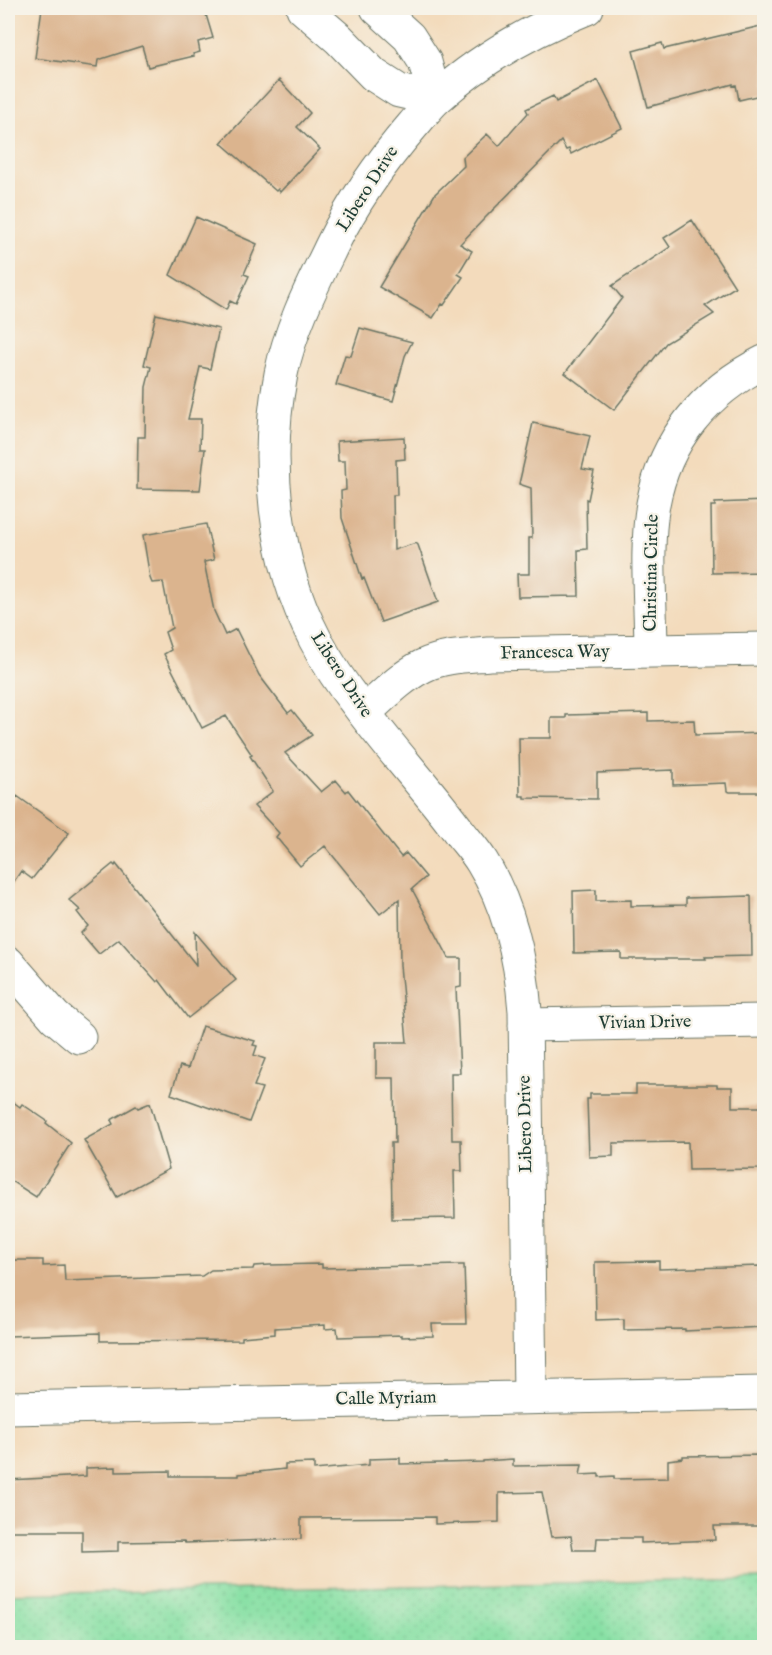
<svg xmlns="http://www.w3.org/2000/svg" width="772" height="1655" font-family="'IM FELL English',serif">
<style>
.grass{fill:url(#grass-dots);stroke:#538e6c;stroke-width:1.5}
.building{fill:#dbb48e}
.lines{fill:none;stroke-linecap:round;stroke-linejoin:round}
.minor-casing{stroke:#697464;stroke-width:35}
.minor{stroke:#fff;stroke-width:33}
.labels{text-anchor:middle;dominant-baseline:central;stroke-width:4.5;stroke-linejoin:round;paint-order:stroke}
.street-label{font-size:18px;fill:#1f3d34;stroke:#f7f3e8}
</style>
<defs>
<pattern id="grass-dots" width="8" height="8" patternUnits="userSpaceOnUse" patternTransform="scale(1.5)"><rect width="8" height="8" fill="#87e0a4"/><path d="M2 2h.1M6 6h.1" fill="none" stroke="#74c18e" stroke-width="1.8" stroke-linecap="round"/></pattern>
</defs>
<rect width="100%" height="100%" fill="#f7f3e8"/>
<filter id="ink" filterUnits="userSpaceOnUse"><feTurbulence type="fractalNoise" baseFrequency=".0167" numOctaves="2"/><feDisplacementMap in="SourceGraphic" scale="12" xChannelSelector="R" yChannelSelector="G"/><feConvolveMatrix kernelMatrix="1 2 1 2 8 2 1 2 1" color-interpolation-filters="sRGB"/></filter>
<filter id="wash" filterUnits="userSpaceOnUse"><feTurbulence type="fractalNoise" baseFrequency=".008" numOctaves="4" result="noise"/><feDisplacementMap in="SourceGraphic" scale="24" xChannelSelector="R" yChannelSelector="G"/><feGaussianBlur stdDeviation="1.35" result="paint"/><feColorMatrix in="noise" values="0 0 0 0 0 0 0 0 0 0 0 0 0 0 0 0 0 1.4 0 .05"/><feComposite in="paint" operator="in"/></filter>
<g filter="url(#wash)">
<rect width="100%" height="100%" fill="#f3dbbc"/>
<path class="grass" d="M 764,1579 L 764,1647 L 8,1647 L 8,1594 Z"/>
<g id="blocks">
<path class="building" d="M 42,8 L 204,8 L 213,38 L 198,42 L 200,52 L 193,54 L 194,56 L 148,67 L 142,46 L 98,60 L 97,67 L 35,58 Z
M 765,25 L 765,94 L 739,100 L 736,85 L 733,86 L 733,84 L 648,107 L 633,51 L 662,43 L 664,49 Z
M 279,80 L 310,113 L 297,127 L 320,149 L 280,192 L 278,189 L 276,191 L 221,143 Z
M 598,80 L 622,128 L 571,154 L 569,149 L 566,150 L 561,141 L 485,218 L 460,244 L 472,251 L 458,274 L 463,277 L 444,305 L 442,304 L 433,318 L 379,287 L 435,194 L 464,166 L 463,157 L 487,134 L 499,146 L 528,113 L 526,109 L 553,96 L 556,102 Z
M 196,217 L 257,244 L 244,274 L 249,276 L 236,304 L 230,301 L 226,310 L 170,275 Z
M 692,220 L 735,287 L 705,306 L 714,314 L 666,343 L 614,410 L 565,373 L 622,298 L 612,286 L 670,247 L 664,238 Z
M 156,314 L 219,329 L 210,369 L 200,367 L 188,419 L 201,419 L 200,449 L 205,449 L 200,490 L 137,489 L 138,437 L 145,437 L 146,387 L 151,367 L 144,365 Z
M 360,328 L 412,342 L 405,356 L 393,401 L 336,385 L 345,355 L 351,356 Z
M 533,423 L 590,436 L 582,469 L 594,471 L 588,500 L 586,499 L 587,549 L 578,550 L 579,596 L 518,597 L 517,574 L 529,574 L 529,538 L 532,538 L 531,488 L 519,484 Z
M 404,437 L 405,459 L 396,460 L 397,495 L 393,495 L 394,550 L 416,543 L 418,545 L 438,602 L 381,622 L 364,578 L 362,579 L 342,518 L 341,491 L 346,490 L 345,461 L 338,461 L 337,441 Z
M 765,501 L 765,572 L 712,573 L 711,506 L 715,506 L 715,503 Z
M 206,524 L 214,560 L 204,562 L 214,611 L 225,635 L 236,629 L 259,675 L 288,713 L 292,710 L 312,735 L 285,753 L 321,792 L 336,780 L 346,792 L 348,790 L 401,857 L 406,853 L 426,877 L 412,889 L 449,958 L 461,958 L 461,987 L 456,988 L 460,1073 L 451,1073 L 452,1140 L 461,1140 L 462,1171 L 454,1171 L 455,1218 L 392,1219 L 391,1143 L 395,1143 L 394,1078 L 376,1078 L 376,1042 L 407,1042 L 400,965 L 399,899 L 380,914 L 325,846 L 300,866 L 276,837 L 279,833 L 254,806 L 273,791 L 250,756 L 252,755 L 226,716 L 202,728 L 164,654 L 171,650 L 165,632 L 172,628 L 163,582 L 152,583 L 150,578 L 143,535 Z
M 648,713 L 648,721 L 694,720 L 695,735 L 765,733 L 765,792 L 730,792 L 727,791 L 726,783 L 673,785 L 673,770 L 597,773 L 597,799 L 524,798 L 524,796 L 520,796 L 519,738 L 551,738 L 551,718 L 566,718 L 566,715 Z
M 17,796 L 69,833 L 32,879 L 21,871 L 8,890 L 8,809 Z
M 113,864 L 115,866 L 116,864 L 196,965 L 195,932 L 236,980 L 188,1018 L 159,980 L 157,982 L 119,939 L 99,954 L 81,933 L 88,926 L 77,912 L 80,910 L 69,900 Z
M 596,890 L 596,901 L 631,900 L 631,906 L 686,905 L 686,898 L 751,896 L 752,956 L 705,957 L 706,959 L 621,959 L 621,952 L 574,953 L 573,891 Z
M 202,1026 L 255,1041 L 253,1045 L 257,1046 L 254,1055 L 265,1059 L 254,1086 L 262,1088 L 249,1122 L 171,1094 L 180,1066 L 188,1068 Z
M 636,1085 L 717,1085 L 717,1087 L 732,1087 L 732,1107 L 763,1107 L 764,1164 L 761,1164 L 761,1169 L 689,1170 L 688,1142 L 613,1143 L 613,1156 L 589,1157 L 587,1099 L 590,1099 L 590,1094 L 636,1094 Z
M 8,1098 L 20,1107 L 22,1104 L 47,1121 L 46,1123 L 71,1143 L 36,1197 L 8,1179 Z
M 150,1103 L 169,1169 L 117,1197 L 84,1140 L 113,1124 L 111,1120 L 136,1106 L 138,1108 Z
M 8,1260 L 43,1260 L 43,1266 L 64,1265 L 65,1281 L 202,1276 L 211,1270 L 253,1269 L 254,1266 L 270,1265 L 322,1264 L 322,1268 L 461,1265 L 464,1265 L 466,1324 L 432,1324 L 433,1336 L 402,1337 L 402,1335 L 338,1337 L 337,1328 L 325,1329 L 325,1325 L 275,1328 L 275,1334 L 242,1337 L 242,1340 L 100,1341 L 100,1333 L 8,1336 Z
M 659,1261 L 659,1269 L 761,1266 L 763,1327 L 685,1331 L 685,1329 L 624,1330 L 624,1319 L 596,1320 L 595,1262 Z
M 765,1455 L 765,1526 L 714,1526 L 715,1540 L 641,1543 L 641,1538 L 597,1538 L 596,1550 L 573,1550 L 571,1536 L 551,1537 L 542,1492 L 499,1493 L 499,1522 L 435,1524 L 435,1517 L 301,1518 L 301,1539 L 185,1543 L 184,1541 L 118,1542 L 118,1551 L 82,1552 L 82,1531 L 8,1531 L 8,1480 L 86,1476 L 86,1468 L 116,1467 L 116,1472 L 170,1471 L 170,1476 L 239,1476 L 239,1474 L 285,1469 L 285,1464 L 314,1463 L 314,1470 L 369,1465 L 369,1459 L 400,1458 L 400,1464 L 483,1462 L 483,1461 L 513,1459 L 513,1466 L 582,1465 L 580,1475 L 599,1474 L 599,1477 L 614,1476 L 614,1479 L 668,1478 L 668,1460 L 683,1458 L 683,1456 Z"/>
</g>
</g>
<g filter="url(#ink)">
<use href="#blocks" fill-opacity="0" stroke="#697464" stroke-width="1.5"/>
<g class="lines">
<g class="minor-casing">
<path id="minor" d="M 303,8 L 339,39 L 374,75 L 399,91 L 435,99 L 425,62 L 409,37 L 377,8
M 651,651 C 651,606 645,548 653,504 C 665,439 706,391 764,362
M 364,713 C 383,696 401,677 423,666 C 444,656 467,656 489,654 L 764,649
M 8,963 L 55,1017 L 79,1037
M 525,1025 L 764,1021
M 530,1396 L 525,1011 C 521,959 510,907 482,862 C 476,852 467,842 460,833 C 428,789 390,749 358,705 C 342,685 327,662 315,639 C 274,561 264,460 281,374 C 290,329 312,286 332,245 C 353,202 382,161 413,125 C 421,116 428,106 437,98 C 480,59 534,29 587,8
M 8,1408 L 764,1393"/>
</g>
<use href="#minor" class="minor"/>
</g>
</g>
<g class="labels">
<g class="street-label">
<text transform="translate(368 189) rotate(-57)">Libero Drive</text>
<text transform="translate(652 573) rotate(-89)">Christina Circle</text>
<text transform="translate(555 653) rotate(-1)">Francesca Way</text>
<text transform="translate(341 675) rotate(57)">Libero Drive</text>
<text transform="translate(645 1023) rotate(-1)">Vivian Drive</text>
<text transform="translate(526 1124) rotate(-91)">Libero Drive</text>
<text transform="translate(386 1399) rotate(-1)">Calle Myriam</text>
</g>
</g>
<rect width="772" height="1655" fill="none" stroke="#f7f3e8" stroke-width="30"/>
</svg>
